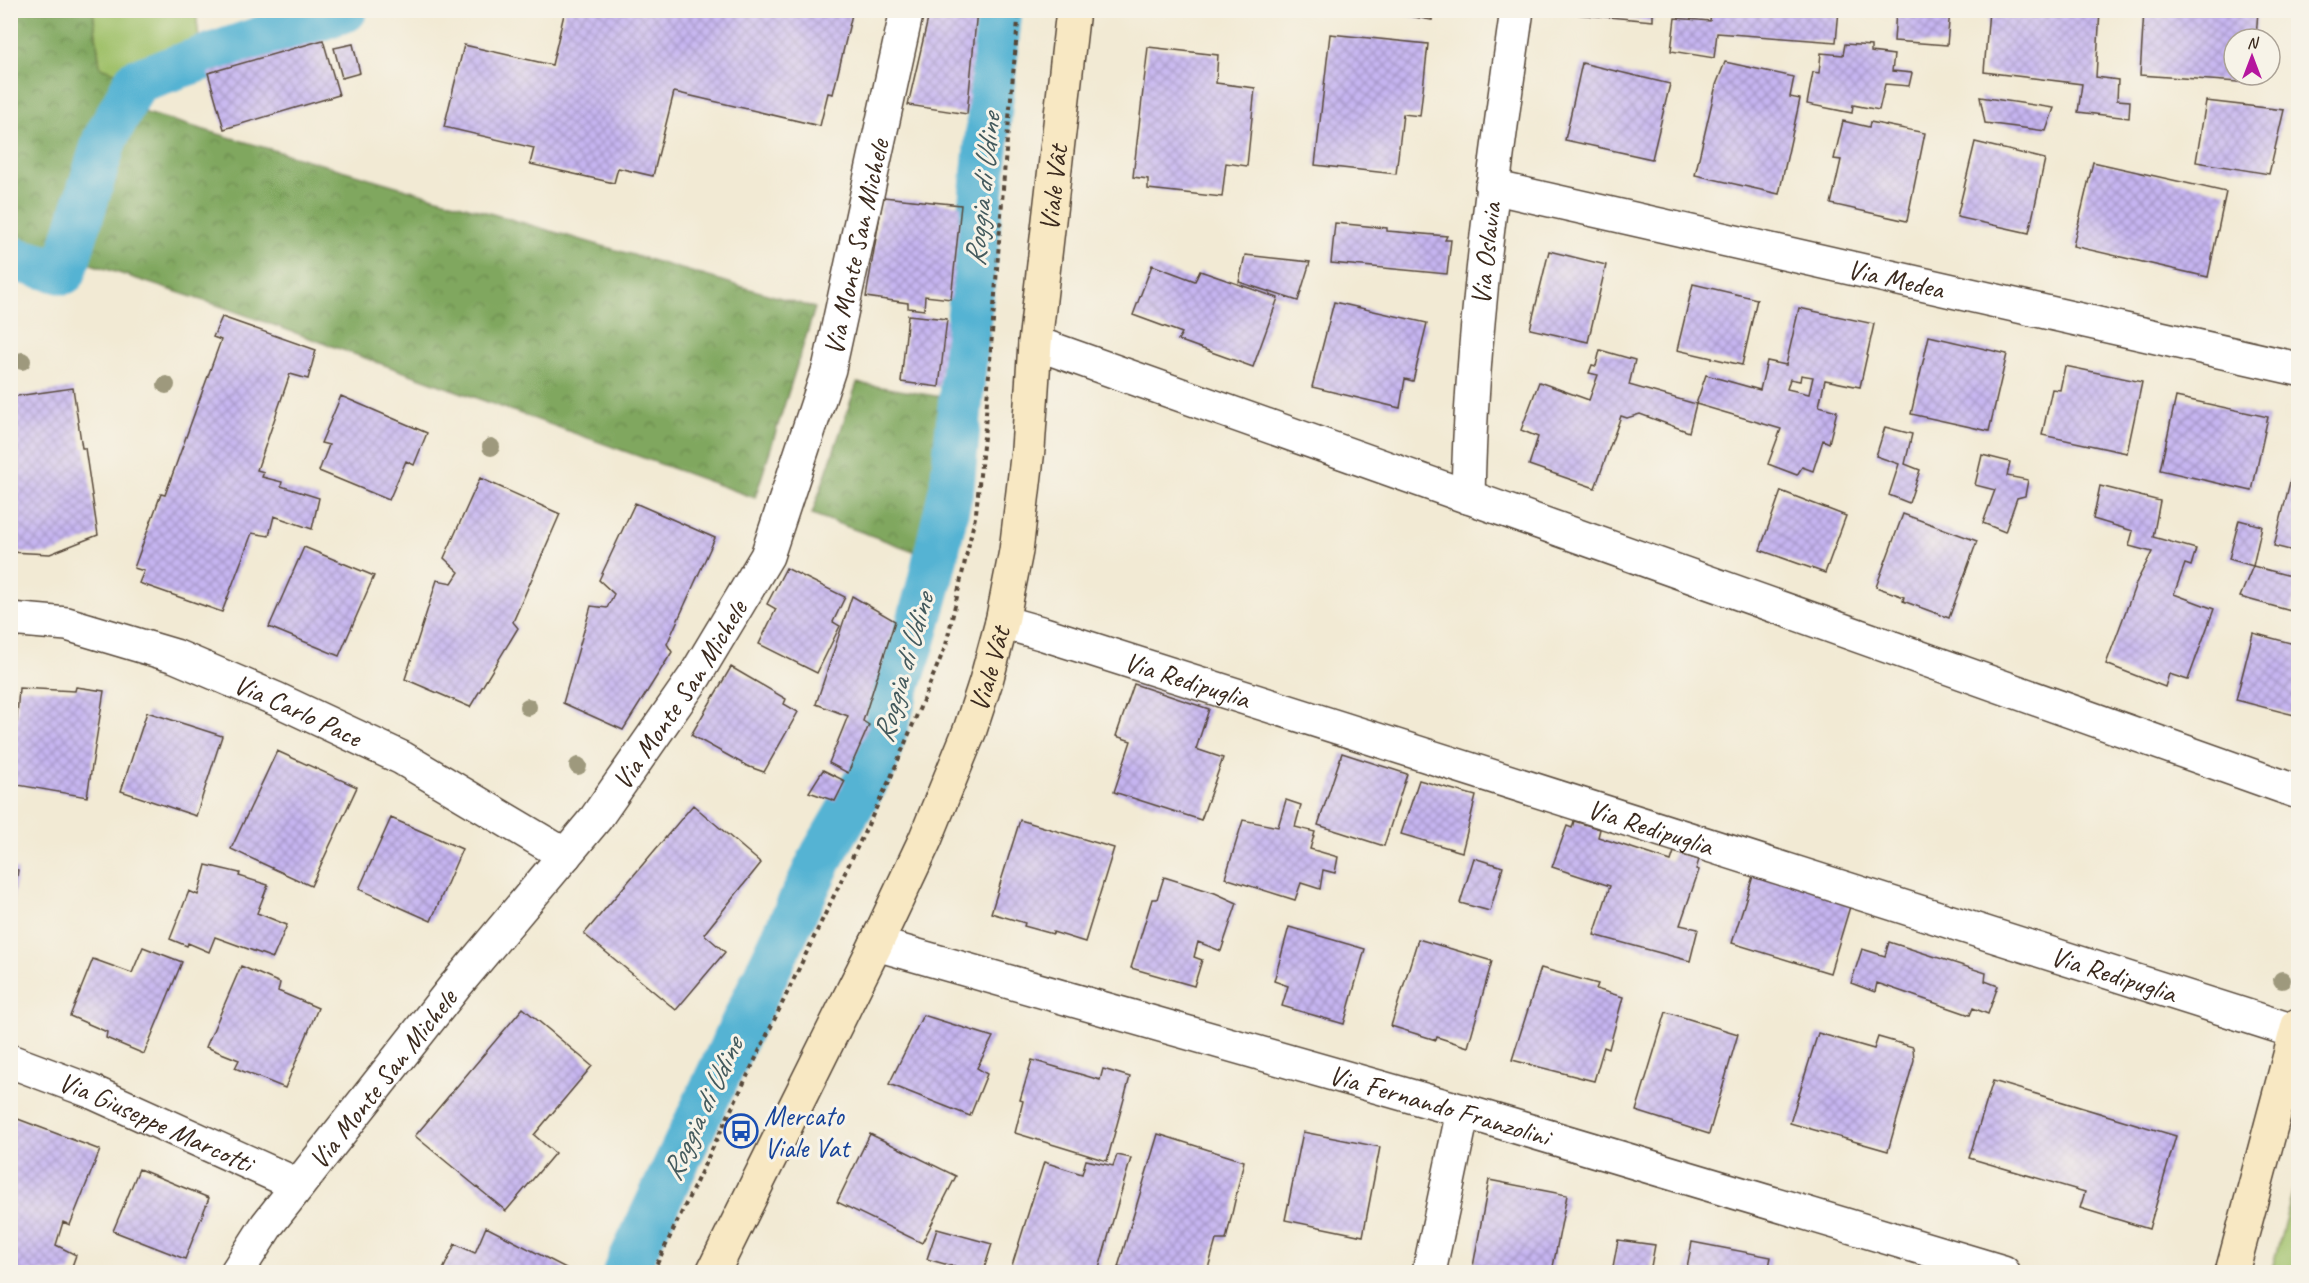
<svg xmlns="http://www.w3.org/2000/svg" width="2309" height="1283" font-family="Caveat,sans-serif">
<style>
.grass{fill:#a0c16a;stroke:#6e7644;stroke-width:1.5}
.forest{fill:url(#forest-crowns);stroke:#5e683e;stroke-width:1.5}
.lines{fill:none;stroke-linecap:round;stroke-linejoin:round}
.canal{stroke:#54b3d3;stroke-width:45}
.building{fill:url(#building-cross-hatch);fill-rule:evenodd}
.street-casing{stroke:#564739;stroke-width:36}
.secondary-casing{stroke:#564739;stroke-width:36}
.path{stroke:#564739;stroke-width:4;stroke-dasharray:4.5 4.5;stroke-linecap:butt}
.street{stroke:#fff;stroke-width:33}
.secondary{stroke:#f8e8c3;stroke-width:33}
.tree{fill:#9e997d}
.labels{text-anchor:middle;dominant-baseline:central;stroke-width:6;stroke-linejoin:round;paint-order:stroke}
.street-label{font-size:28px;fill:#3b2a1e;stroke:#f7f3e8}
.transit-label{font-size:28px;fill:#164399;stroke:#f7f3e8;text-anchor:start}
.water-label{font-size:30px;font-style:italic;fill:#445a5d;stroke:#f7f3e8}
</style>
<defs>
<pattern id="forest-crowns" width="20" height="18" patternUnits="userSpaceOnUse" patternTransform="scale(1.5)"><rect width="20" height="18" fill="#80a75e"/><path d="M2 6a3 3 0 1 1 6 0M12 15a3 3 0 1 1 6 0" fill="none" stroke="#6a884d"/></pattern>
<pattern id="building-cross-hatch" width="8" height="8" patternUnits="userSpaceOnUse" patternTransform="scale(1.5)"><rect width="8" height="8" fill="#c6b5f1"/><path d="M0 0l8 8M0 8l8-8" fill="none" stroke="#a293c3"/></pattern>
</defs>
<rect width="100%" height="100%" fill="#f7f3e8"/>
<filter id="ink" filterUnits="userSpaceOnUse"><feTurbulence type="fractalNoise" baseFrequency=".0167" numOctaves="2"/><feDisplacementMap in="SourceGraphic" scale="12" xChannelSelector="R" yChannelSelector="G"/><feConvolveMatrix kernelMatrix="1 2 1 2 8 2 1 2 1" color-interpolation-filters="sRGB"/></filter>
<filter id="wash" filterUnits="userSpaceOnUse"><feTurbulence type="fractalNoise" baseFrequency=".008" numOctaves="4" result="noise"/><feDisplacementMap in="SourceGraphic" scale="24" xChannelSelector="R" yChannelSelector="G"/><feGaussianBlur stdDeviation="1.35" result="paint"/><feColorMatrix in="noise" values="0 0 0 0 0 0 0 0 0 0 0 0 0 0 0 0 0 1.4 0 .05"/><feComposite in="paint" operator="in"/></filter>
<g filter="url(#wash)">
<rect width="100%" height="100%" fill="#f2ead4"/>
<path class="grass" d="M 93,11 L 196,11 L 200,50 L 126,76 L 100,67 Z
M 2298,1172 L 2298,1272 L 2271,1272 Z"/>
<path class="forest" d="M 11,10 L 93,11 L 100,67 L 126,76 L 112,103 L 815,308 L 755,498 L 223,307 L 11,238 Z
M 857,383 L 948,398 L 922,554 L 812,514 Z"/>
<g class="lines">
<path class="canal" d="M 10,258 L 64,272 L 105,139 L 136,81 L 345,10
M 625,1272 L 823,854 L 874,767 L 896,692 L 913,643 L 929,585 L 952,486 L 1000,10"/>
</g>
<g id="blocks">
<path class="building" d="M 565,10 L 853,10 L 833,94 L 828,93 L 820,126 L 674,92 L 653,176 L 618,168 L 614,183 L 530,164 L 534,148 L 444,127 L 464,45 L 552,65 Z
M 930,10 L 977,10 L 967,114 L 908,105 Z
M 1404,10 L 1433,10 L 1432,20 L 1403,15 Z
M 1565,10 L 1653,10 L 1653,21 L 1564,13 Z
M 1711,10 L 1839,10 L 1836,42 L 1717,33 L 1714,58 L 1671,51 L 1675,18 L 1710,21 Z
M 1896,10 L 1950,10 L 1947,45 L 1894,41 Z
M 1989,10 L 2100,10 L 2096,77 L 2118,80 L 2117,100 L 2130,101 L 2129,118 L 2078,112 L 2082,84 L 1984,72 Z
M 2144,10 L 2258,10 L 2256,39 L 2234,39 L 2234,75 L 2253,75 L 2252,83 L 2140,75 Z
M 1330,34 L 1428,44 L 1420,116 L 1403,114 L 1396,174 L 1315,165 Z
M 323,40 L 339,95 L 224,129 L 208,73 Z
M 353,44 L 360,73 L 342,78 L 334,48 Z
M 1845,44 L 1871,46 L 1871,52 L 1894,55 L 1892,71 L 1912,73 L 1909,86 L 1885,84 L 1879,110 L 1853,105 L 1852,113 L 1807,104 L 1813,72 L 1819,73 L 1821,53 L 1843,55 Z
M 1148,47 L 1218,55 L 1216,83 L 1255,88 L 1247,166 L 1226,163 L 1222,197 L 1148,189 L 1148,179 L 1133,177 Z
M 1725,62 L 1794,77 L 1790,97 L 1800,99 L 1779,194 L 1695,175 L 1716,85 Z
M 1582,63 L 1670,84 L 1652,159 L 1565,140 Z
M 1980,97 L 2054,108 L 2046,131 L 1985,123 Z
M 2206,101 L 2284,110 L 2269,174 L 2196,162 Z
M 1843,121 L 1869,127 L 1870,122 L 1925,133 L 1907,221 L 1831,204 L 1841,160 L 1834,159 Z
M 1975,142 L 2045,159 L 2029,233 L 1957,217 Z
M 2093,162 L 2226,192 L 2208,277 L 2073,246 Z
M 883,197 L 961,205 L 951,299 L 925,296 L 924,310 L 908,308 L 908,303 L 866,297 Z
M 1335,223 L 1387,228 L 1387,231 L 1447,236 L 1445,240 L 1451,240 L 1447,274 L 1331,263 Z
M 1549,251 L 1606,265 L 1588,342 L 1530,329 Z
M 1245,255 L 1310,262 L 1298,301 L 1239,282 Z
M 1152,265 L 1195,281 L 1200,271 L 1278,298 L 1253,367 L 1178,340 L 1182,333 L 1133,315 Z
M 1693,284 L 1757,299 L 1742,365 L 1677,350 Z
M 1334,302 L 1427,323 L 1413,381 L 1405,379 L 1400,408 L 1312,387 Z
M 1799,308 L 1874,324 L 1860,387 L 1825,380 L 1819,406 L 1837,411 L 1829,443 L 1823,440 L 1813,471 L 1802,467 L 1797,475 L 1768,464 L 1781,429 L 1696,404 L 1706,375 L 1760,390 L 1767,361 L 1786,365 ZM 1801,375 L 1813,377 L 1809,394 L 1787,389 L 1790,379 L 1800,381 Z
M 908,315 L 947,319 L 939,387 L 901,382 Z
M 222,317 L 316,350 L 308,379 L 290,374 L 257,470 L 264,472 L 262,477 L 282,482 L 281,486 L 319,498 L 312,529 L 274,516 L 269,536 L 252,533 L 222,612 L 139,583 L 144,571 L 134,568 L 161,494 L 165,495 L 221,340 L 213,337 Z
M 1929,336 L 2007,354 L 1989,431 L 1911,414 Z
M 1600,350 L 1635,360 L 1629,385 L 1696,404 L 1689,432 L 1640,414 L 1627,418 L 1621,416 L 1595,488 L 1529,465 L 1538,437 L 1521,430 L 1539,382 L 1589,400 L 1598,375 L 1589,373 L 1592,365 L 1596,366 Z
M 2065,366 L 2142,382 L 2127,453 L 2042,435 L 2052,389 L 2060,390 Z
M 73,388 L 82,448 L 85,448 L 98,535 L 50,554 L 10,552 L 10,397 Z
M 341,396 L 427,433 L 414,465 L 406,461 L 389,500 L 319,471 L 329,445 L 321,443 Z
M 2176,397 L 2268,417 L 2252,491 L 2160,470 Z
M 1885,427 L 1912,434 L 1905,464 L 1920,470 L 1909,503 L 1889,495 L 1899,464 L 1876,456 Z
M 2298,450 L 2298,552 L 2274,546 Z
M 1982,455 L 2010,462 L 2007,476 L 2028,480 L 2025,496 L 2017,498 L 2005,532 L 1983,523 L 1995,490 L 1975,485 Z
M 480,478 L 560,514 L 513,622 L 518,628 L 470,707 L 405,679 L 437,580 L 452,583 L 459,572 L 444,558 Z
M 2100,486 L 2160,501 L 2153,537 L 2196,549 L 2191,566 L 2185,564 L 2174,594 L 2214,609 L 2188,680 L 2169,674 L 2165,687 L 2106,664 L 2137,581 L 2152,552 L 2129,546 L 2133,531 L 2093,519 Z
M 1781,491 L 1846,516 L 1825,573 L 1760,550 Z
M 635,503 L 715,538 L 667,644 L 672,652 L 623,730 L 563,703 L 591,606 L 607,608 L 614,594 L 599,580 Z
M 1903,514 L 1977,541 L 1949,618 L 1903,601 L 1904,597 L 1876,587 Z
M 2239,520 L 2262,526 L 2253,566 L 2229,559 Z
M 304,547 L 374,576 L 339,656 L 269,627 Z
M 2253,566 L 2298,578 L 2298,586 L 2291,611 L 2240,597 Z
M 786,568 L 845,597 L 833,622 L 840,626 L 817,673 L 759,644 L 776,609 L 767,604 Z
M 852,596 L 895,621 L 863,721 L 869,725 L 848,773 L 829,763 L 848,716 L 816,704 Z
M 2253,633 L 2298,645 L 2298,716 L 2236,700 Z
M 731,667 L 786,699 L 784,704 L 798,712 L 764,772 L 747,766 L 691,735 Z
M 1134,684 L 1209,709 L 1196,749 L 1223,758 L 1201,820 L 1114,792 L 1131,741 L 1116,736 Z
M 76,687 L 104,691 L 87,797 L 12,784 L 19,688 L 75,691 Z
M 147,712 L 222,736 L 196,816 L 121,791 Z
M 277,751 L 357,787 L 311,886 L 231,849 Z
M 1342,753 L 1407,774 L 1384,846 L 1318,825 Z
M 823,770 L 845,781 L 835,801 L 809,792 Z
M 1419,780 L 1476,796 L 1462,852 L 1401,834 Z
M 1286,800 L 1301,805 L 1295,827 L 1315,832 L 1310,849 L 1338,857 L 1335,873 L 1323,870 L 1320,889 L 1301,883 L 1295,900 L 1225,878 L 1243,820 L 1278,827 Z
M 693,805 L 761,863 L 704,934 L 725,952 L 676,1010 L 584,934 Z
M 391,818 L 462,849 L 431,921 L 359,889 Z
M 1020,820 L 1114,848 L 1085,942 L 1053,932 L 1053,934 L 1024,926 L 1025,923 L 991,913 Z
M 1574,821 L 1600,829 L 1598,837 L 1671,861 L 1674,852 L 1699,860 L 1696,869 L 1699,870 L 1680,925 L 1698,929 L 1690,961 L 1594,935 L 1610,886 L 1552,867 L 1567,826 L 1572,828 Z
M 1474,858 L 1503,867 L 1490,911 L 1460,903 Z
M 206,865 L 240,873 L 239,876 L 268,885 L 257,913 L 287,925 L 273,958 L 215,937 L 209,952 L 188,943 L 187,946 L 170,939 L 189,891 L 198,895 Z
M 10,868 L 18,870 L 12,905 L 10,905 Z
M 1755,870 L 1852,900 L 1830,973 L 1732,943 Z
M 1164,877 L 1215,893 L 1237,903 L 1221,951 L 1198,942 L 1194,957 L 1202,960 L 1194,986 L 1131,968 L 1152,899 L 1157,899 Z
M 1289,927 L 1365,949 L 1344,1024 L 1282,1006 L 1288,986 L 1274,981 Z
M 1418,939 L 1492,961 L 1468,1047 L 1437,1037 L 1436,1040 L 1391,1026 Z
M 1889,942 L 1986,973 L 1985,981 L 1998,986 L 1988,1014 L 1973,1008 L 1970,1015 L 1877,983 L 1875,992 L 1851,983 L 1862,949 L 1885,956 Z
M 143,947 L 182,962 L 144,1054 L 106,1038 L 107,1032 L 70,1016 L 93,959 L 132,973 Z
M 241,966 L 280,983 L 278,991 L 318,1008 L 285,1088 L 235,1068 L 239,1060 L 206,1047 Z
M 1541,968 L 1598,984 L 1596,989 L 1623,997 L 1609,1049 L 1604,1047 L 1594,1081 L 1512,1060 Z
M 523,1008 L 592,1066 L 534,1135 L 555,1153 L 506,1211 L 415,1136 Z
M 1666,1012 L 1738,1034 L 1709,1134 L 1636,1111 Z
M 923,1015 L 993,1037 L 977,1068 L 987,1074 L 970,1116 L 889,1084 Z
M 1818,1033 L 1874,1049 L 1878,1037 L 1913,1047 L 1914,1060 L 1888,1151 L 1790,1123 Z
M 1032,1060 L 1100,1080 L 1103,1069 L 1130,1077 L 1107,1161 L 1015,1133 L 1023,1101 L 1020,1100 Z
M 1993,1081 L 2176,1136 L 2149,1229 L 2080,1208 L 2085,1192 L 1969,1158 Z
M 10,1116 L 100,1150 L 70,1225 L 63,1222 L 56,1245 L 76,1255 L 70,1272 L 10,1272 Z
M 1303,1132 L 1380,1147 L 1363,1236 L 1285,1220 Z
M 870,1134 L 956,1176 L 922,1243 L 837,1202 Z
M 1158,1134 L 1244,1161 L 1226,1240 L 1216,1240 L 1207,1272 L 1136,1272 L 1118,1267 Z
M 1117,1155 L 1131,1158 L 1098,1272 L 1010,1272 L 1044,1162 L 1082,1174 L 1086,1160 L 1113,1166 Z
M 139,1169 L 209,1198 L 185,1259 L 113,1231 Z
M 1489,1180 L 1567,1195 L 1552,1272 L 1472,1272 Z
M 486,1227 L 566,1268 L 563,1272 L 442,1272 L 455,1244 L 475,1253 Z
M 937,1229 L 992,1244 L 983,1272 L 973,1272 L 927,1259 Z
M 1618,1240 L 1655,1245 L 1650,1272 L 1612,1272 Z
M 1692,1242 L 1771,1257 L 1768,1272 L 1686,1272 Z"/>
</g>
</g>
<g filter="url(#ink)">
<use href="#blocks" fill-opacity="0" stroke="#564739" stroke-width="1.5"/>
<g class="lines">
<g class="street-casing">
<g id="street">
<path id="s1" d="M 1492,187 L 2298,369"/>
<path d="M 1035,343 L 2298,792"/>
<path id="s2" d="M 1468,497 C 1471,334 1494,172 1517,10"/>
<path id="s3" d="M 10,619 L 67,624 L 175,656 L 276,699 L 402,758 L 565,855"/>
<path id="s4" d="M 1002,622 L 1041,633 L 2297,1032"/>
<path id="s5" d="M 876,944 L 1463,1111 L 2003,1272"/>
<path id="s6" d="M 10,1061 L 90,1091 L 298,1185"/>
<path id="s7" d="M 237,1272 L 267,1225 L 456,985 L 596,818 L 695,676 L 767,556 L 829,369 L 907,10"/>
<path d="M 1429,1272 L 1463,1111"/>
</g>
</g>
<g class="secondary-casing">
<g id="secondary">
<path id="s8" d="M 713,1272 L 876,944 L 925,840 L 970,730 L 986,681 L 1002,622 L 1016,551 L 1028,449 L 1035,343 L 1073,10"/>
<path d="M 2232,1272 L 2298,1025"/>
</g>
</g>
<path class="path" d="M 653,1272 L 891,777 L 946,645 L 976,513 L 985,427 L 1005,162 L 1019,10"/>
<use href="#street" class="street"/>
<use href="#secondary" class="secondary"/>
</g>
<g class="tree">
<circle cx="22" cy="361" r="9"/>
<circle cx="166" cy="385" r="9"/>
<circle cx="491" cy="447" r="9"/>
<circle cx="528" cy="707" r="9"/>
<circle cx="578" cy="766" r="9"/>
<circle cx="2282" cy="980" r="9"/>
</g>
</g>
<defs>
<g id="bus-ring" transform="scale(1.725)"><circle r="9.5" fill="#f7f3e8" stroke="#1a4fb4" stroke-width="1.5"/><path d="M-5-6H5V4H4V6H2V4H-2V6H-4V4H-5ZM-3.5-4V0h7V-4ZM-3.5 1.2v1.5H-2V1.2ZM2 1.2v1.5H3.5V1.2Z" fill="#1a4fb4"/></g>
</defs>
<g fill-rule="evenodd">
<use href="#bus-ring" x="741" y="1131"/>
</g>
<g class="labels">
<g class="street-label">
<text stroke="none"><textPath href="#s8" startOffset="1150">Viale Vât</textPath></text>
<text stroke="none"><textPath href="#s7" startOffset="1214">Via Monte San Michele</textPath></text>
<text stroke="none"><textPath href="#s2" startOffset="244">Via Oslavia</textPath></text>
<text stroke="none"><textPath href="#s1" startOffset="414">Via Medea</textPath></text>
<text stroke="none"><textPath href="#s8" startOffset="664">Viale Vât</textPath></text>
<text stroke="none"><textPath href="#s4" startOffset="194">Via Redipuglia</textPath></text>
<text stroke="none"><textPath href="#s7" startOffset="728">Via Monte San Michele</textPath></text>
<text stroke="none"><textPath href="#s3" startOffset="304">Via Carlo Pace</textPath></text>
<text stroke="none"><textPath href="#s4" startOffset="680">Via Redipuglia</textPath></text>
<text stroke="none"><textPath href="#s4" startOffset="1166">Via Redipuglia</textPath></text>
<text stroke="none"><textPath href="#s7" startOffset="242">Via Monte San Michele</textPath></text>
<text stroke="none"><textPath href="#s5" startOffset="586">Via Fernando Franzolini</textPath></text>
<text stroke="none"><textPath href="#s6" startOffset="158">Via Giuseppe Marcotti</textPath></text>
</g>
<g class="transit-label">
<text x="764" y="1115">Mercato<tspan x="764" dy="32">Viale Vat</tspan></text>
</g>
<g class="water-label">
<text transform="translate(982 190) rotate(-84)">Roggia di Udine</text>
<text transform="translate(903 668) rotate(-74)">Roggia di Udine</text>
<text transform="translate(702 1109) rotate(-65)">Roggia di Udine</text>
</g>
</g>
<rect width="2309" height="1283" fill="none" stroke="#f7f3e8" stroke-width="36"/>
<g transform="translate(2252 57)"><circle r="28" fill="#f7f3e8" stroke="#aca397" stroke-width="1.5"/>
<path d="M0-4.5L10 22L0 15L-10 22Z" fill="#b5179e"/>
<text y="-9" font-size="16" font-weight="bold" text-anchor="middle" fill="#3b2a1e">N</text>
</g>
</svg>
